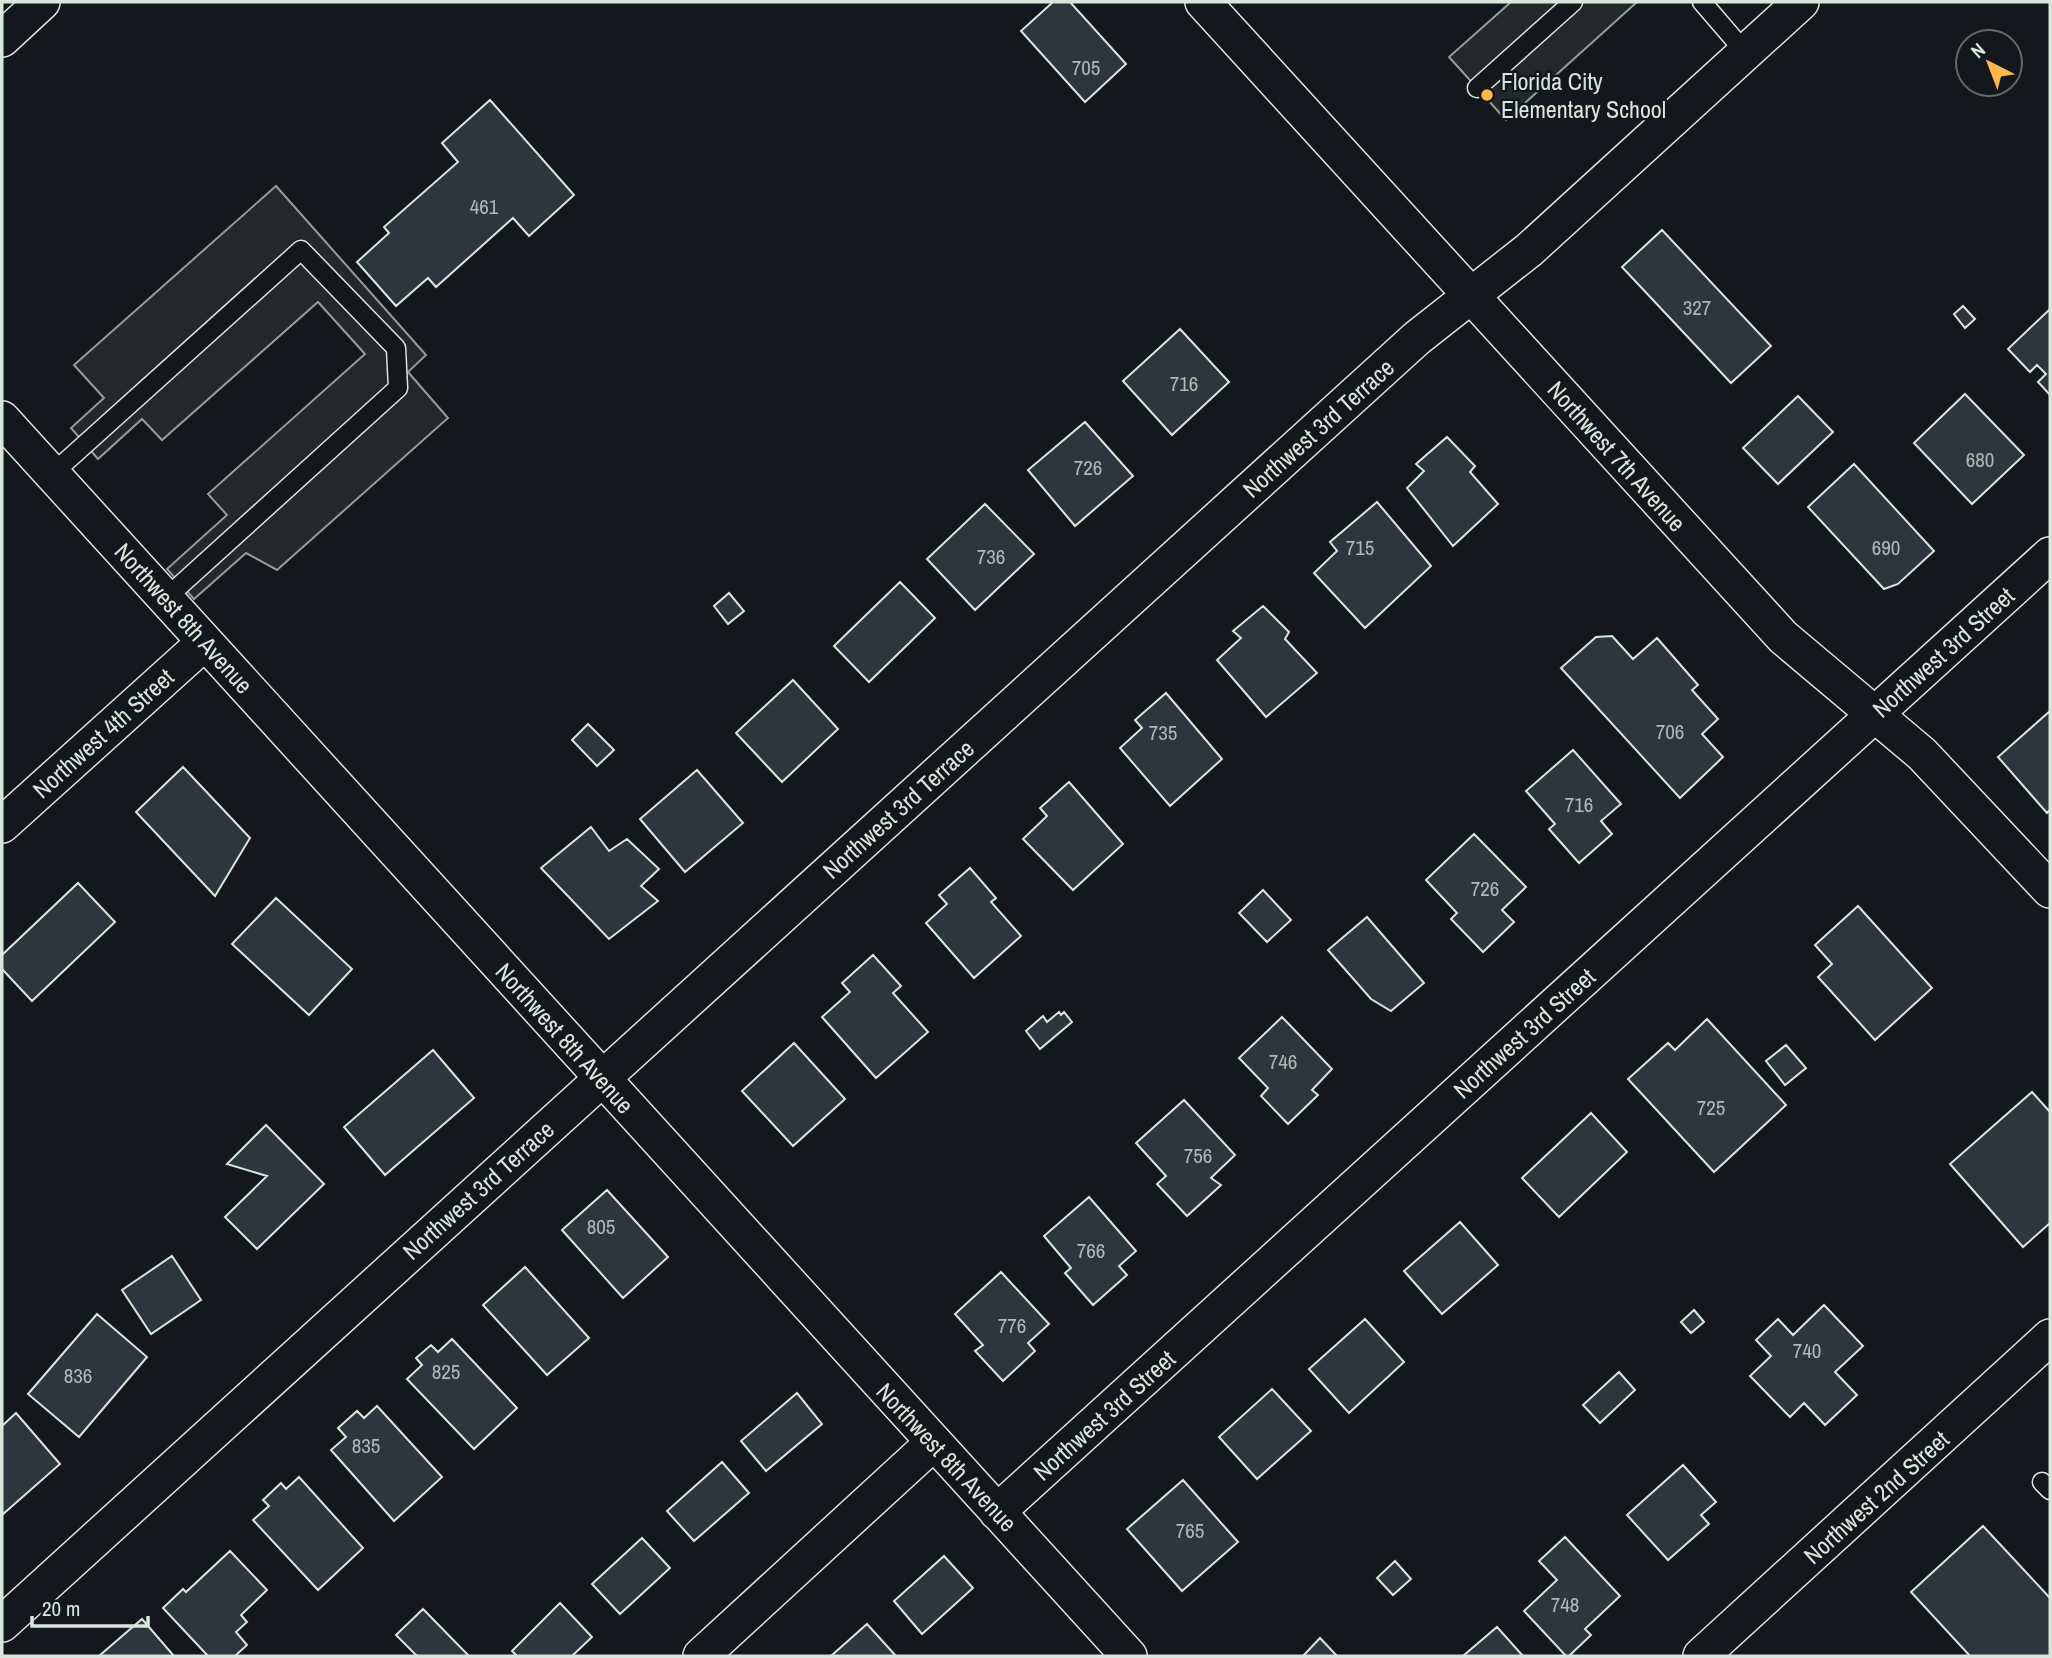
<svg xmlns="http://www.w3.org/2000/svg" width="2052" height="1658" font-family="'Archivo Narrow',sans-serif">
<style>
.parking{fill:#24282b;stroke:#939e99;stroke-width:2}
.building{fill:#2c363c;stroke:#d8e6dc;stroke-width:2}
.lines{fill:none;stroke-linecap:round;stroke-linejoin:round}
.service-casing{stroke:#d8e6dc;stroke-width:21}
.minor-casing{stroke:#d8e6dc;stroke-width:38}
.service{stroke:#14181c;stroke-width:18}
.minor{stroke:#14181c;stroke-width:35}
.poi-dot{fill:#ffb74d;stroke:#14181c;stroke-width:2.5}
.labels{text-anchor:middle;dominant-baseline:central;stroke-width:5;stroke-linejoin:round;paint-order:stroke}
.number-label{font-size:21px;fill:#adbab4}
.poi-label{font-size:24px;fill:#d8e6dc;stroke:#14181c;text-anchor:start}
.street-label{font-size:24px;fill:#d8e6dc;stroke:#14181c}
</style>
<rect width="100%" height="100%" fill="#14181c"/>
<path class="parking" d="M 1511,2 L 1637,2 L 1506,120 L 1449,57 Z
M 276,186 L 426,355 L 408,372 L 448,418 L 277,570 L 246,553 L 194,599 L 167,569 L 227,515 L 208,494 L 365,354 L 318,302 L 162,440 L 142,419 L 98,459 L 71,428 L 104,398 L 74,365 Z"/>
<path class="building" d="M 1053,2 L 1070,2 L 1126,64 L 1085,102 L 1021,31 Z
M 490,100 L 574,195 L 529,236 L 513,218 L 436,287 L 428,278 L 396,306 L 357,262 L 389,233 L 384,227 L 458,162 L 442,143 Z
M 1662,230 L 1771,346 L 1731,383 L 1622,267 Z
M 1963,306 L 1975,319 L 1965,328 L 1954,314 Z
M 2050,309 L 2050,395 L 2038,382 L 2046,374 L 2037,365 L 2030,372 L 2008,349 Z
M 1180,329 L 1229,382 L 1172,435 L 1123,381 Z
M 1965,394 L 2024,455 L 1972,504 L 1914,443 Z
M 1798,396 L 1833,432 L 1778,484 L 1743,448 Z
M 1085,422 L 1133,476 L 1075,526 L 1028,470 Z
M 1447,437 L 1475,466 L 1470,472 L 1498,504 L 1453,546 L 1407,488 L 1424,471 L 1416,464 Z
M 1854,464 L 1934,551 L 1898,584 L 1884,589 L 1808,507 Z
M 1377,502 L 1431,566 L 1365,628 L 1314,573 L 1337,551 L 1330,542 Z
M 985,504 L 1034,554 L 975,610 L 927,559 Z
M 900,582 L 935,618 L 869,682 L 834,646 Z
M 729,593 L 744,611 L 728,624 L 714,606 Z
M 1263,606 L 1289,632 L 1285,639 L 1317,673 L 1266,717 L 1217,660 L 1241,638 L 1233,631 Z
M 1612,636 L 1633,659 L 1657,638 L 1698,685 L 1692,690 L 1718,719 L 1702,734 L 1723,757 L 1680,798 L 1561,668 L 1596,637 Z
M 793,680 L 838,729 L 782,782 L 736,733 Z
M 1166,693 L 1222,759 L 1170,806 L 1120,748 L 1142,728 L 1135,720 Z
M 2050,711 L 2050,810 L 2047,813 L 1998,757 Z
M 588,724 L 614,750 L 597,766 L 572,740 Z
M 1573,750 L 1621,804 L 1601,821 L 1612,834 L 1579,863 L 1549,829 L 1555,824 L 1526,791 Z
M 183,767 L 250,838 L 215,896 L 136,812 Z
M 697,770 L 743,823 L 685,872 L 640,819 Z
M 1069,782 L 1123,844 L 1073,890 L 1023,839 L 1047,816 L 1040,808 Z
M 591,827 L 609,851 L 627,839 L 659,869 L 641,886 L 658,901 L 609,939 L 541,868 Z
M 1474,834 L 1526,887 L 1502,910 L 1514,922 L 1483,952 L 1451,919 L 1457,913 L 1426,880 Z
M 970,868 L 996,898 L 991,902 L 1021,936 L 974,978 L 926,923 L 947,904 L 939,895 Z
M 78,883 L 115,922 L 32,1001 L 2,969 L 2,955 Z
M 1263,890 L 1291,920 L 1267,942 L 1239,913 Z
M 276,898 L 352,969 L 309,1015 L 232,944 Z
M 1858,906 L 1932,988 L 1875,1040 L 1818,977 L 1832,964 L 1815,945 Z
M 1367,917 L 1424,983 L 1391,1011 L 1371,999 L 1328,950 Z
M 873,955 L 901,986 L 893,993 L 928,1032 L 876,1078 L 822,1017 L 850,992 L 842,983 Z
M 1059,1012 L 1061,1015 L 1064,1012 L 1072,1022 L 1040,1049 L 1026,1031 L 1043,1016 L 1047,1022 Z
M 1282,1017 L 1332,1069 L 1312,1090 L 1318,1095 L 1288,1124 L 1261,1096 L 1268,1088 L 1239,1058 Z
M 1707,1019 L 1786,1105 L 1714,1172 L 1628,1079 L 1668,1043 L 1675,1050 Z
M 794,1043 L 845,1099 L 793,1146 L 742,1091 Z
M 1786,1045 L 1806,1068 L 1785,1085 L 1766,1061 Z
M 433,1050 L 474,1098 L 385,1175 L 344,1127 Z
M 2032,1092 L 2050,1112 L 2050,1223 L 2023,1247 L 1950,1164 Z
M 1184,1100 L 1235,1155 L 1211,1178 L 1221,1185 L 1187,1216 L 1157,1184 L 1166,1176 L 1136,1143 Z
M 1591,1113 L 1627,1152 L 1559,1217 L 1522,1178 Z
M 266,1125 L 324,1184 L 257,1249 L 225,1217 L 267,1176 L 227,1164 Z
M 607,1190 L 668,1257 L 623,1298 L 562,1230 Z
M 1089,1197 L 1136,1251 L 1119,1266 L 1127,1275 L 1093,1305 L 1065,1273 L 1071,1268 L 1044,1236 Z
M 1460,1222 L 1498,1265 L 1442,1314 L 1404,1271 Z
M 172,1256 L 201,1300 L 151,1334 L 122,1290 Z
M 525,1267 L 589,1338 L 547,1375 L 483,1305 Z
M 1001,1272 L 1049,1324 L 1028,1343 L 1035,1351 L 1003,1381 L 975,1351 L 983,1345 L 955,1314 Z
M 1824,1305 L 1863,1346 L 1835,1372 L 1857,1395 L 1825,1425 L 1804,1403 L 1790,1417 L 1750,1376 L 1771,1356 L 1756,1340 L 1778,1319 L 1793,1335 Z
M 1694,1310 L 1704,1322 L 1691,1333 L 1681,1322 Z
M 97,1314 L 147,1357 L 79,1437 L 28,1394 Z
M 1365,1319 L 1404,1362 L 1349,1413 L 1309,1369 Z
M 452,1339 L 517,1408 L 474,1449 L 407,1379 L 422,1365 L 416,1358 L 431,1345 L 438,1352 Z
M 1619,1372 L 1635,1390 L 1600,1423 L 1583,1405 Z
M 1272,1389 L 1311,1431 L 1257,1479 L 1219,1437 Z
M 797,1393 L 822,1424 L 766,1471 L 741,1441 Z
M 377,1406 L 442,1477 L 394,1521 L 331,1450 L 346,1437 L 338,1428 L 357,1411 L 364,1418 Z
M 16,1413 L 60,1464 L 2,1515 L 2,1426 Z
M 722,1462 L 749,1493 L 694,1541 L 667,1511 Z
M 1683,1465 L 1716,1502 L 1701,1515 L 1709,1524 L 1668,1560 L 1627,1515 Z
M 299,1477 L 363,1548 L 318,1590 L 253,1520 L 269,1506 L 263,1500 L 281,1483 L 286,1489 Z
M 1183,1480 L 1238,1542 L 1182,1591 L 1127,1529 Z
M 1983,1526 L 2050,1598 L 2050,1656 L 1970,1656 L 1911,1592 Z
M 1565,1537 L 1620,1596 L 1585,1629 L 1591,1635 L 1569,1656 L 1566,1656 L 1524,1611 L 1557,1580 L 1539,1561 Z
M 642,1538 L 670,1568 L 620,1614 L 592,1584 Z
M 230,1551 L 267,1590 L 241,1615 L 247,1622 L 236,1632 L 247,1645 L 235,1656 L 208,1656 L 163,1608 L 183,1589 L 186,1592 Z
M 944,1556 L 973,1588 L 922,1634 L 894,1601 Z
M 1395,1561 L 1411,1579 L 1393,1595 L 1377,1578 Z
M 560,1603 L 592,1637 L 572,1656 L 517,1656 L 512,1651 Z
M 423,1609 L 469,1656 L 417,1656 L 396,1635 Z
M 142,1619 L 174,1656 L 99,1656 Z
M 867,1624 L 896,1656 L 831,1656 Z
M 1497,1627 L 1523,1656 L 1463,1656 Z
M 1320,1638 L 1337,1656 L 1303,1656 Z"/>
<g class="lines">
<g class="service-casing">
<path id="service" d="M 1702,2 L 1745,52
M 1477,88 L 1573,2
M 52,474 L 301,250 L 396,348 L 398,388 L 166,598
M 2042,1482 L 2050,1490"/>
</g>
<g class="minor-casing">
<path id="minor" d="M 1203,2 L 1783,637 L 1922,754 L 2050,890
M 2,39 L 42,2
M 2,419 L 1129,1656
M 2,825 L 205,642
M 997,1512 L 2050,555
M 2,1624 L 1417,338 L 1529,250 L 1801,2
M 701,1656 L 933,1443
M 1701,1656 L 2050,1337"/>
</g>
<use href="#service" class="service"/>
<use href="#minor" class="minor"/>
</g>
<circle class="poi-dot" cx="1487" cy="95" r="7"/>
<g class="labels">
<g class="number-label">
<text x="1086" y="67">705</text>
<text x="484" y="206">461</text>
<text x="1697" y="307">327</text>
<text x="1184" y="383">716</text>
<text x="1980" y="459">680</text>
<text x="1088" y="467">726</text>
<text x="1360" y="547">715</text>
<text x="1886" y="547">690</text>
<text x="991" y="556">736</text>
<text x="1670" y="731">706</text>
<text x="1163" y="732">735</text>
<text x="1579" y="804">716</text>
<text x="1485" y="888">726</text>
<text x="1283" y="1061">746</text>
<text x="1711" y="1107">725</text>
<text x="1198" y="1155">756</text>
<text x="601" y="1226">805</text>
<text x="1091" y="1250">766</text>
<text x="1012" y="1325">776</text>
<text x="1807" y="1350">740</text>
<text x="446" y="1371">825</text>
<text x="78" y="1375">836</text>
<text x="366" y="1445">835</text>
<text x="1190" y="1530">765</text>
<text x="1565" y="1604">748</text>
</g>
<g class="poi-label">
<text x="1501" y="81">Florida City<tspan x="1501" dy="28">Elementary School</tspan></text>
</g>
<g class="street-label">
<text transform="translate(1318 428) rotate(-42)">Northwest 3rd Terrace</text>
<text transform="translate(1617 456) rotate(48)">Northwest 7th Avenue</text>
<text transform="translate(184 618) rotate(48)">Northwest 8th Avenue</text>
<text transform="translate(1943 652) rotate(-42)">Northwest 3rd Street</text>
<text transform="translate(103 733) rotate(-42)">Northwest 4th Street</text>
<text transform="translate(898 809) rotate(-42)">Northwest 3rd Terrace</text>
<text transform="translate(1524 1033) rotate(-42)">Northwest 3rd Street</text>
<text transform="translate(565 1038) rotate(48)">Northwest 8th Avenue</text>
<text transform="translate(478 1190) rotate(-42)">Northwest 3rd Terrace</text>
<text transform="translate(1104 1415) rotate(-42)">Northwest 3rd Street</text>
<text transform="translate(947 1457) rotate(47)">Northwest 8th Avenue</text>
<text transform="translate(1876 1497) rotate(-42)">Northwest 2nd Street</text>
</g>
</g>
<rect width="2052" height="1658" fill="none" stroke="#d8e6dc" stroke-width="7"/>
<g transform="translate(1989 63) rotate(318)"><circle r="33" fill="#14181c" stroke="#626a69" stroke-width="2"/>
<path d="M0-5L12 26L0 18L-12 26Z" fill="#ffb74d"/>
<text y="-10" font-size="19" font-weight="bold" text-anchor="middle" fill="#d8e6dc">N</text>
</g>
<path d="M32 1616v10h116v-10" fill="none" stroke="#d8e6dc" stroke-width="3.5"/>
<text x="42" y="1616" font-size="21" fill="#d8e6dc" stroke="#14181c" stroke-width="5" paint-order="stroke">20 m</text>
</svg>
